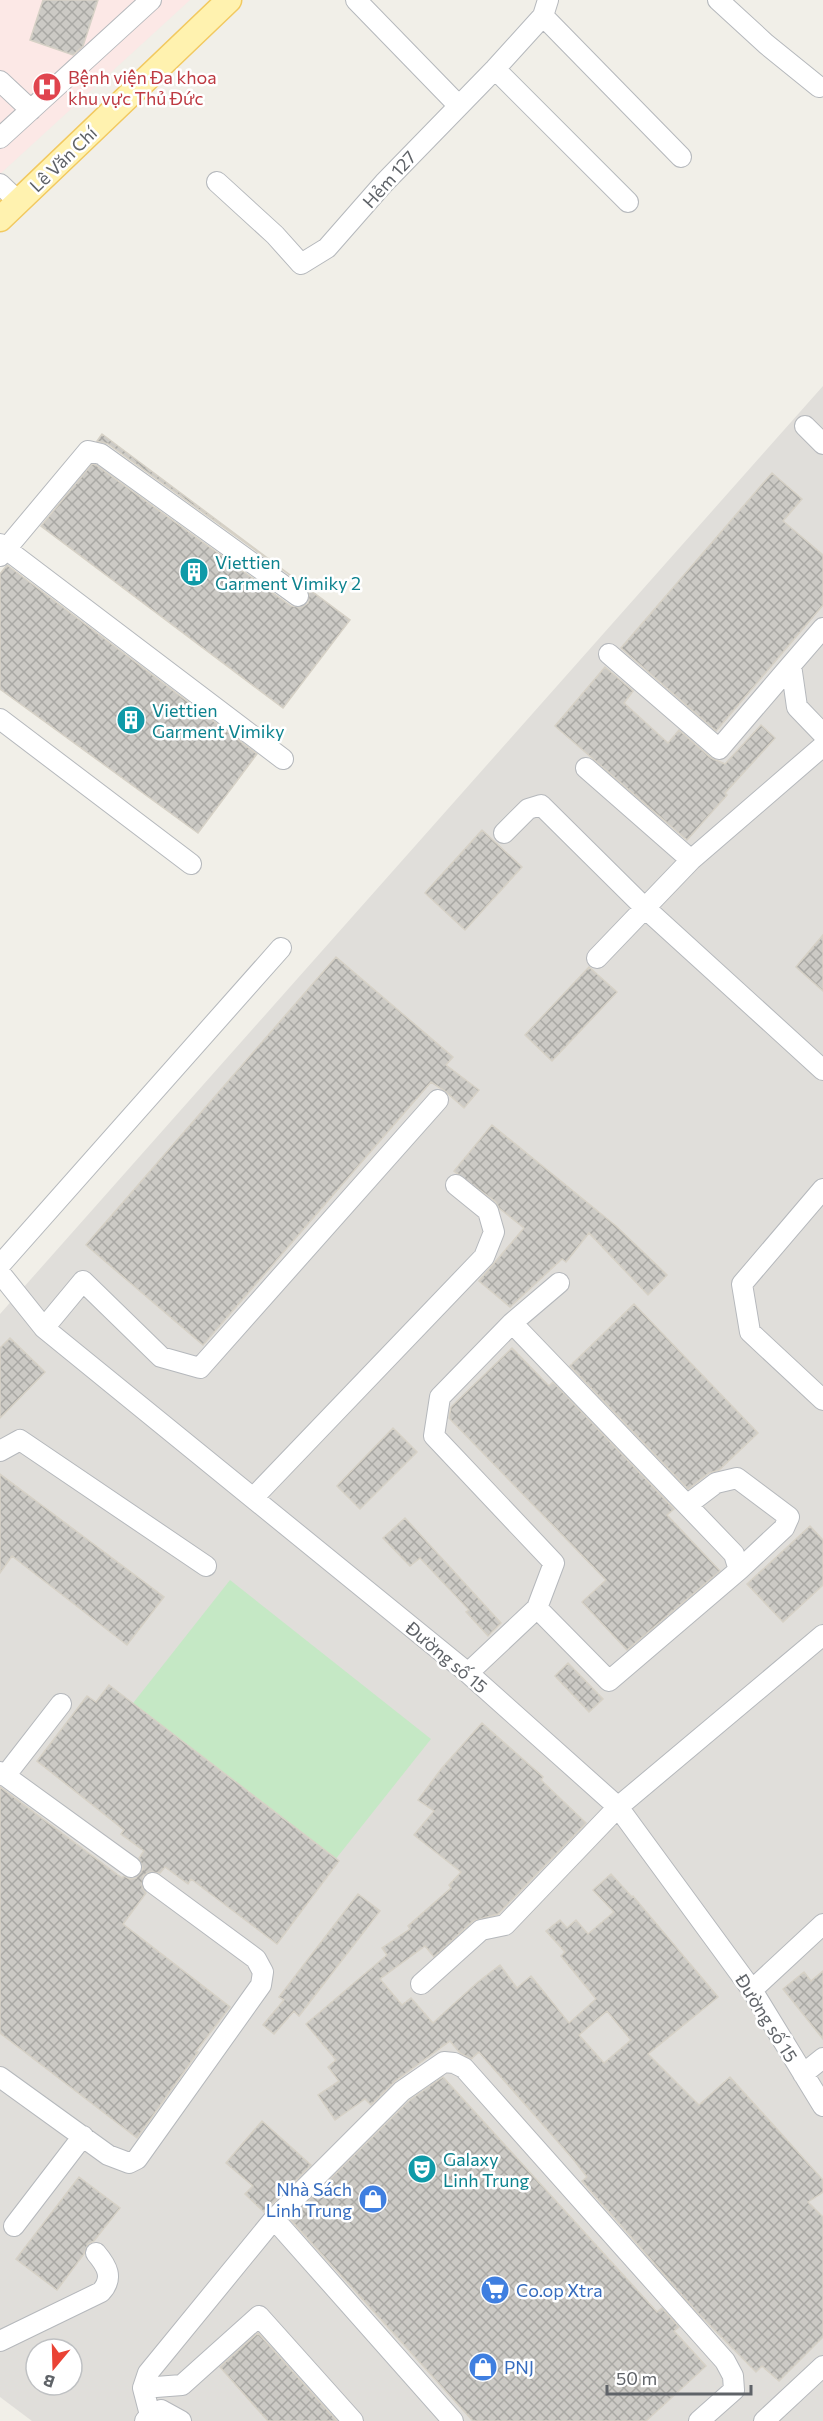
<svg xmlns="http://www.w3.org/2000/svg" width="823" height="2421" font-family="Commissioner,sans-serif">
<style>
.industrial{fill:#e0deda;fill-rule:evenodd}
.medical{fill:#fce8e6}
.grass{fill:#c5e8c5}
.building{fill:url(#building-cross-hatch);stroke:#d6d1c6;stroke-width:1.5;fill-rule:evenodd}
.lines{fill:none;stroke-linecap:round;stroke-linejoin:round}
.minor-casing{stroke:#b5b8bc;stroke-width:22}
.major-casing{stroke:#f2c960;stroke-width:27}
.minor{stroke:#fff;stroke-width:20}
.major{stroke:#fff2af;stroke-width:24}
.labels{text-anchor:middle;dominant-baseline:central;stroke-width:5;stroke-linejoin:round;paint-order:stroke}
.health-label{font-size:18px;fill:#be3a42;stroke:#fff;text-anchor:start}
.street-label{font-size:18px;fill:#5f6368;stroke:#fff}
.culture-label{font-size:18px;fill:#0d838f;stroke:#fff;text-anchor:start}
.shop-label{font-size:18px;fill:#366cbe;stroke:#fff;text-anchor:start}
</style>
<defs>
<pattern id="building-cross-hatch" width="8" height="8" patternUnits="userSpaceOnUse" patternTransform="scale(1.5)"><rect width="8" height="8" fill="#cccac5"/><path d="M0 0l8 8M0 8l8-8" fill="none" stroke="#a9a8a4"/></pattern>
</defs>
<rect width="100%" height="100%" fill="#f1efe8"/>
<path class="industrial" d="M 823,386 L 823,2421 L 32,2421 L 0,2397 L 0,1314 ZM 36,2349 L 72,2349 L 72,2385 L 36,2385 Z"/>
<path class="medical" d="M 0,0 L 190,0 L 0,174 Z"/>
<path class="grass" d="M 230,1580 L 431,1739 L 327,1870 L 126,1712 Z"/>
<path class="building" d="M 43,0 L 98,0 L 83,46 L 73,55 L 30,40 Z
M 102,434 L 350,620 L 283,708 L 41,526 L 92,464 L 96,465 L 291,606 L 302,607 L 308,603 L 309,592 L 305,586 L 108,444 L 97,441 Z
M 772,473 L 802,499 L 783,521 L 823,555 L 823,605 L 716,731 L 621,648 Z
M 7,565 L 257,754 L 198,833 L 0,689 L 0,574 Z
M 605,667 L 633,691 L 624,703 L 668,743 L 679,730 L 711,758 L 725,764 L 761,725 L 775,738 L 725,793 L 727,795 L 687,840 L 555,726 Z
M 482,830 L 522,867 L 465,930 L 425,893 Z
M 823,935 L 823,991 L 796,967 Z
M 336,957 L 453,1057 L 446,1065 L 479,1090 L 464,1108 L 445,1091 L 431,1082 L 203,1345 L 86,1245 Z
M 589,967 L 617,992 L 552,1061 L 525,1035 Z
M 492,1125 L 616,1226 L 667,1275 L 648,1295 L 589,1233 L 566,1262 L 562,1259 L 510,1307 L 479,1281 L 524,1228 L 499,1208 L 496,1202 L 454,1171 Z
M 634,1304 L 758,1433 L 719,1470 L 709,1473 L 688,1489 L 570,1366 Z
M 10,1338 L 45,1372 L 0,1418 L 0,1348 Z
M 512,1348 L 549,1386 L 553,1382 L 674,1509 L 667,1515 L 720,1571 L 627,1650 L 582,1602 L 606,1580 L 449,1418 L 451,1407 Z
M 393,1428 L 417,1452 L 360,1509 L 337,1486 Z
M 0,1474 L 164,1597 L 127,1645 L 12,1556 L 0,1573 Z
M 405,1518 L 501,1623 L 488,1636 L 466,1612 L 469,1610 L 420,1558 L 410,1566 L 383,1538 Z
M 810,1526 L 823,1540 L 823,1585 L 783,1622 L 747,1584 Z
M 568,1663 L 603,1699 L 589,1712 L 555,1676 Z
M 109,1685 L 339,1861 L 277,1944 L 191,1879 L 188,1884 L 165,1867 L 160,1873 L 149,1872 L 143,1876 L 142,1887 L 146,1893 L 123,1924 L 230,2007 L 196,2051 L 198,2052 L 137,2138 L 0,2033 L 0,1787 L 122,1878 L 124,1876 L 130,1879 L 136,1878 L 143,1869 L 139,1858 L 144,1851 L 121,1834 L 124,1830 L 37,1761 L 87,1696 L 96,1702 Z
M 482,1723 L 543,1777 L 541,1780 L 586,1823 L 498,1914 L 473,1921 L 434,1957 L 425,1946 L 380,1979 L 402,2005 L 411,1998 L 433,2023 L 478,1982 L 500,1965 L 517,1988 L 531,1976 L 569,2023 L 596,1999 L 561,1956 L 565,1952 L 546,1931 L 560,1920 L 567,1928 L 576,1920 L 588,1934 L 614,1912 L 593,1890 L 611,1874 L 632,1897 L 633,1896 L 718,1997 L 648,2054 L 699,2105 L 730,2077 L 823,2180 L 823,2192 L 808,2202 L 823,2217 L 823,2337 L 779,2381 L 762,2366 L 756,2372 L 697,2312 L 582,2181 L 587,2177 L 573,2159 L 479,2052 L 471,2059 L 460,2053 L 450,2041 L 395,2081 L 371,2105 L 365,2099 L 335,2120 L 318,2095 L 339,2081 L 328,2067 L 336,2060 L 306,2024 L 387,1955 L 382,1948 L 410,1929 L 408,1926 L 451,1888 L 449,1885 L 461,1872 L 414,1835 L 434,1811 L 418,1800 L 442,1768 ZM 607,2011 L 631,2040 L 604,2063 L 579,2035 Z
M 358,1894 L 380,1911 L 299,2016 L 294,2011 L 274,2034 L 263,2025 L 284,2000 L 279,1997 Z
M 823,1971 L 823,2039 L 783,1989 L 804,1972 L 811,1981 Z
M 443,2077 L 657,2312 L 662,2308 L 679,2327 L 674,2331 L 706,2366 L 646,2421 L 473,2421 L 290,2219 L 410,2100 Z
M 262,2121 L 311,2165 L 264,2212 L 245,2194 L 253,2186 L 226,2163 Z
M 79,2177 L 120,2208 L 94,2241 L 88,2244 L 84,2254 L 57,2290 L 16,2259 Z
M 258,2333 L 337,2421 L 268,2421 L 220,2367 Z"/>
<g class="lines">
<g class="minor-casing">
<path id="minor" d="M 356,0 L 459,106
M 718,0 L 766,44 L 819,87
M 543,16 L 681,157
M 495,69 L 628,202
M 0,81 L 31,110
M 0,138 L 151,0
M 217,182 L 275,235 L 301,264 L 327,248 L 384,183 L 495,69 L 543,16 L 548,0
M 0,184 L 19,202
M 805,426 L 823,444
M 0,544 L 6,549 L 88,451 L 101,454 L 298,596
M 0,556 L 6,549 L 283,759
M 823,628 L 791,665 L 797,707 L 823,734
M 609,654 L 719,749 L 791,665
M 0,719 L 191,864
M 586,768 L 691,860
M 504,833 L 528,809 L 541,805 L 645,908 L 823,1070
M 597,958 L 691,860 L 823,746
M 823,1189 L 742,1284 L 750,1332 L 823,1400
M 0,1265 L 281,948
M 0,1273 L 44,1328 L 468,1673 L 618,1807 L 752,1990 L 823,2106
M 512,1323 L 734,1554 L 739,1570 L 609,1681 L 537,1608
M 44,1328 L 83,1281 L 161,1357 L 200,1368 L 438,1100
M 0,1451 L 20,1440 L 206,1566
M 253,1498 L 484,1257 L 494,1232 L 488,1211 L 456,1185
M 687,1505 L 716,1483 L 737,1478 L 789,1517 L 784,1528 L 739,1570
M 468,1673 L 537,1608 L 554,1563 L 434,1436 L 440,1397 L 512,1323 L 559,1283
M 0,1772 L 131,1867
M 5,1776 L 61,1704
M 421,1984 L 481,1930 L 505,1925 L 618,1807 L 823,1635
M 752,1990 L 823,1924
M 803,2074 L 823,2058
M 0,2077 L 108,2155 L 129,2163 L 137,2159 L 261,1985 L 263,1972 L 256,1959 L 153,1883
M 274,2219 L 453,2421
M 14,2226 L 83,2136
M 0,2341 L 101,2292 C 114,2278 107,2266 96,2253
M 143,2388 L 182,2385 L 259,2316 L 353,2421
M 150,2415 L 143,2388 L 148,2373 L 274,2219 L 402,2091 L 444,2062 L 454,2063 L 464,2068 L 725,2361 L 733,2376 L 734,2390 L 699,2421
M 145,2421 L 150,2415 L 161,2410 L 181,2421
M 764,2421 L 823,2366"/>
</g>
<g class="major-casing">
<path id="major" d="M 0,219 L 229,0"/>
</g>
<use href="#minor" class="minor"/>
<use href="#major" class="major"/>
</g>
<defs>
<g id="hospital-disc" transform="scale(1.5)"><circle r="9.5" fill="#e0444e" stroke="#fff"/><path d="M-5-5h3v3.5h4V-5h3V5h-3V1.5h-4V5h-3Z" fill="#fff"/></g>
<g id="building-disc" transform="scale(1.5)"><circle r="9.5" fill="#0f9aa8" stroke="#fff"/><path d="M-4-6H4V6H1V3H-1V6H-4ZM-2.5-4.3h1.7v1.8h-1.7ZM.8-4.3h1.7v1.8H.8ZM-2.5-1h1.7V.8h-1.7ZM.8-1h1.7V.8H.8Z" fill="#fff"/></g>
<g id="theatre-disc" transform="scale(1.5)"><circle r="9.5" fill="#0f9aa8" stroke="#fff"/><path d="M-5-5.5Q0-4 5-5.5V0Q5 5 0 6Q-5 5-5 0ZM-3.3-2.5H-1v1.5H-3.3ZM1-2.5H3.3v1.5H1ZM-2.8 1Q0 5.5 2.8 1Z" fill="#fff"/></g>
<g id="shop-disc" transform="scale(1.5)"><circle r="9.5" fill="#3f7fe0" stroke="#fff"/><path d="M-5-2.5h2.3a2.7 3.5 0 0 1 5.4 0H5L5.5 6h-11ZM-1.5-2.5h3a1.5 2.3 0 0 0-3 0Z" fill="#fff"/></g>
<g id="supermarket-disc" transform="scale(1.5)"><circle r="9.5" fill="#3f7fe0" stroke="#fff"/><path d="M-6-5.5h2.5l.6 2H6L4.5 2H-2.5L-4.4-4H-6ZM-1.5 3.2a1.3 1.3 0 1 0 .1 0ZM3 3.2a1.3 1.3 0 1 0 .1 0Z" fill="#fff"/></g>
</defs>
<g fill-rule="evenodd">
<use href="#hospital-disc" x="47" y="87"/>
<use href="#building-disc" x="194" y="572"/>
<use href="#building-disc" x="131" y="720"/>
<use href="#theatre-disc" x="422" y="2169"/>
<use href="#shop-disc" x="373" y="2199"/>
<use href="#supermarket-disc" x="495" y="2290"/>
<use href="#shop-disc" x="483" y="2367"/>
</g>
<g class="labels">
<g class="health-label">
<text x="68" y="77">Bệnh viện Đa khoa<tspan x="68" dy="21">khu vực Thủ Đức</tspan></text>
</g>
<g class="street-label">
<text transform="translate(63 159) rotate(-44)">Lê Văn Chí</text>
<text transform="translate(389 179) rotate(-48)">Hẻm 127</text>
<text transform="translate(447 1657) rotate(40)">Đường số 15</text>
<text transform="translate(767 2018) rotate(58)">Đường số 15</text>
</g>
<g class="culture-label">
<text x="215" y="562">Viettien<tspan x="215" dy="21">Garment Vimiky 2</tspan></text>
<text x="152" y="710">Viettien<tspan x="152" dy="21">Garment Vimiky</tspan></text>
<text x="443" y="2159">Galaxy<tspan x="443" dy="21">Linh Trung</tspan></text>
</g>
<g class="shop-label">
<text x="352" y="2189" text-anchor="end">Nhà Sách<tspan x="352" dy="21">Linh Trung</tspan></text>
<text x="516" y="2290">Co.op Xtra</text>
<text x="504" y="2367">PNJ</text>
</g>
</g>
<g transform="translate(54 2367) rotate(199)"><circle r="28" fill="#ffffff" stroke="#bfc1c3" stroke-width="1.5"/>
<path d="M0-4.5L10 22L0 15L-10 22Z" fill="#ea4335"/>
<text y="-9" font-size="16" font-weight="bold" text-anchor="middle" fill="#5f6368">B</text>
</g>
<path d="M607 2385v9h144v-9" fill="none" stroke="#5f6368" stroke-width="3"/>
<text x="616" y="2385" font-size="18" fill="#5f6368" stroke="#ffffff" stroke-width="4.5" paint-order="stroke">50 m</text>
</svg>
